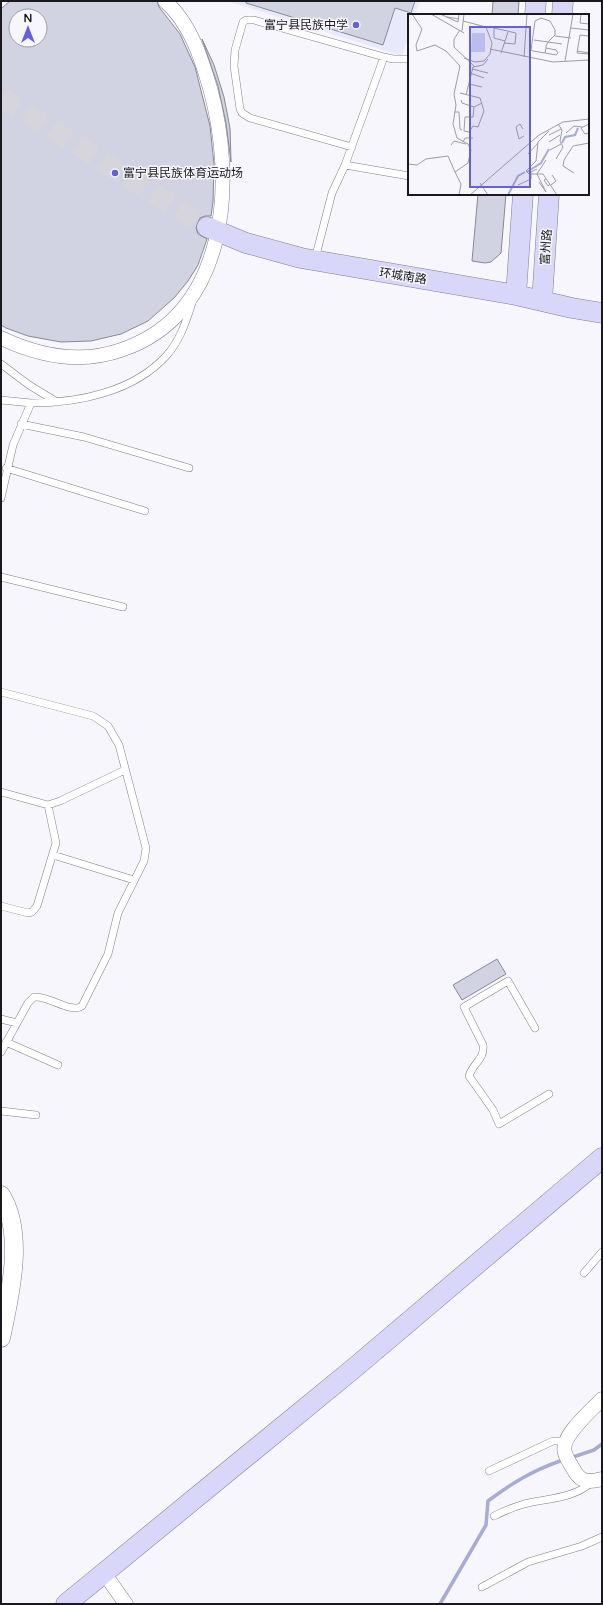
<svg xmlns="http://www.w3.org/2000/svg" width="603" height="1605" font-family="'Varela Round','Noto Sans SC',sans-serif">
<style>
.built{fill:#e8eafc}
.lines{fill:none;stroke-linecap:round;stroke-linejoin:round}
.stream{stroke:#a8acd3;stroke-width:3.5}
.building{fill:#d2d3e2;stroke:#888997;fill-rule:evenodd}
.secondary-tunnel{stroke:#d5d5db;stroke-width:20;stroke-dasharray:20 10;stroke-linecap:butt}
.service-casing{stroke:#7e7f8d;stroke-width:8}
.minor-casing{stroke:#7e7f8d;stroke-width:15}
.tertiary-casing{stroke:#7e7f8d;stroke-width:19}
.secondary-casing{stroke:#7e7f8d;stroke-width:21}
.service{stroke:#fff;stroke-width:7}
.minor{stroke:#fff;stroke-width:14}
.tertiary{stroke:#fff;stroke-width:18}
.secondary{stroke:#d8d7f9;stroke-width:20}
.poi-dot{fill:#6660d9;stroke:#f6f6fc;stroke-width:1.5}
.labels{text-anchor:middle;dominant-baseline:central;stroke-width:3;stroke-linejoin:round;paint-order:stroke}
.poi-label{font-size:12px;fill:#18181d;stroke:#f6f6fc;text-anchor:end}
.street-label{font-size:12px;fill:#18181d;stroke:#f6f6fc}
.inset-river{fill:none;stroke:#a8acd3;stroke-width:2}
.inset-road{fill:none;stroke:#9d9da3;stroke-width:1}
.view{fill:#6660d9;fill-opacity:0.15;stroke:#6660d9;stroke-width:2}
.inset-edge{fill:none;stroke:#18181d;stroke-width:2}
</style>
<rect width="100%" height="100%" fill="#f6f6fc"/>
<path class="built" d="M 227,1 L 420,1 L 415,15 L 409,15 L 409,34 L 402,56 Z"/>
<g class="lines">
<path class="stream" d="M 573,1457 L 594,1450 L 602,1444
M 440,1604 L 486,1525 L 488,1501 C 512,1483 532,1471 560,1461"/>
</g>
<path class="building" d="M 10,1 L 157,1 L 159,7 L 180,34 L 195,67 L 210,126 L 214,164 L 213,202 L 211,216 L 205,216 L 200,218 L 196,228 L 198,234 L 207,239 L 198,265 L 188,281 L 174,298 L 148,321 L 121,334 L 91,341 L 61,342 L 28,336 L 6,328 L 1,325 L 1,9 ZM 16,16 L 40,16 L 40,40 L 16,40 Z
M 246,1 L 415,1 L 411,13 L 395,8 L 383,45 L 246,3 Z
M 493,1 L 519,1 L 518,15 L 492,15 Z
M 202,39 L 214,65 L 224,97 L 230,128 L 231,162 L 226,123 L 218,86 Z
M 478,194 L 506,194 L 501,253 L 491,262 L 485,263 L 472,261 Z
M 497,959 L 506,974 L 462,1000 L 453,985 Z"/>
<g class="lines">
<path class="secondary-tunnel" d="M 1,97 L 207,227"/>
<g class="service-casing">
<path id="service" d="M 352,147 L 250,118 L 242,113 L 240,109 L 234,66 L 235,50 L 243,22 L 246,20 L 254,20 L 384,57 L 393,59 L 409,59
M 345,165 L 409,176
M 315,259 L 332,193 L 345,165 L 384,57
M 1,364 L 29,385 L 57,402
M 1,400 L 31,403
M 21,424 L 84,437 L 189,468
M 6,468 L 145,511
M 1,498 L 13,445 L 31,403 C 78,403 134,392 167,355 C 180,340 186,322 192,303
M 1,577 L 123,607
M 1,692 L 93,716 L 108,726 L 119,745 L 146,848 L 144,861 L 118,913 L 108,954 L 82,1006 C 71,1014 48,995 34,997 L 28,1003 L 1,1052
M 1,792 L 48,805 L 60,801 L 125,770
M 53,855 L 134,880
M 1,906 L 28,913 L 32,912 L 37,906 L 56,843 L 48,805
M 1,1019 L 17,1023
M 535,1028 L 508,981 L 464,1007 L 483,1045 C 485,1059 473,1063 469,1076 L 493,1110 L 499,1124 L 549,1094
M 6,1042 L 58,1065
M 1,1111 L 36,1115
M 584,1273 L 602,1252
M 489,1471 L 553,1441 L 565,1441
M 494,1516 C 504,1511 514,1507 524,1504 C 548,1498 573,1499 592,1482
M 482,1587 L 528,1562 L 582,1546 L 602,1537"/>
</g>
<g class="minor-casing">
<path id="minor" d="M 1,338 C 39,356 81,364 121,350 C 229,314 236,181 210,88 C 201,57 190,23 165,1
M 602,1399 C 591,1411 559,1437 565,1453 C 567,1460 572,1466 575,1472 C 582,1483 591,1482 602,1479
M 104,1573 L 126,1604"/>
</g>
<g class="tertiary-casing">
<path id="tertiary" d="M 1,1195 C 25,1233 10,1296 1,1338"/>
</g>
<g class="secondary-casing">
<path id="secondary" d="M 535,15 L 536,1
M 562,15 L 563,1
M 207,227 L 246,243 L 301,258 L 516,295 L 572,308 L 602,313
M 516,295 L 523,194
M 542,301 L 549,194
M 66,1604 L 353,1369 L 602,1158"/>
</g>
<use href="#service" class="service"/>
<use href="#minor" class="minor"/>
<use href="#tertiary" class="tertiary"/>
<use href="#secondary" class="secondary"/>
</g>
<g class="poi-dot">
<circle cx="356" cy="25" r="4"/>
<circle cx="115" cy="173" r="4"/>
</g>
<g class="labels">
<g class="poi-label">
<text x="348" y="25">富宁县民族中学</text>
<text x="123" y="173" text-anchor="start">富宁县民族体育运动场</text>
</g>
<g class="street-label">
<text transform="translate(546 247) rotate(-86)">富州路</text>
<text transform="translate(403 276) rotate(9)">环城南路</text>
</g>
</g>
<g transform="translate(408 14)">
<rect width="181" height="181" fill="#f6f6fc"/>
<path d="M 64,19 L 77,19 L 77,38 L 63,38 Z" fill="#cacef0"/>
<path class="inset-river" d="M 154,129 L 157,123 L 167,121 L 170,114M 119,158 L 133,149 L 141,135M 100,181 L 110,162 L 117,158"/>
<path class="inset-road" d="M 4,0 L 14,15 L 8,31 L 9,37 L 27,31 L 38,37 L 52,52 L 46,80 L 48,91 L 45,110 L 49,124 L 60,130 L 63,136 L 60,149 L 47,158 L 53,170 L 51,181M 23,0 L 56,19M 32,0 L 50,8 L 51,0M 173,0 L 172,9 L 181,10M 39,3 L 51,5M 55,7 L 78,13 L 84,29 L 82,40 L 76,47 L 67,48 L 56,44M 163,14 L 181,16M 52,16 L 46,25 L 46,33 L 67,53M 54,17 L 56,0M 147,22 L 163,24M 181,22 L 172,21 L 169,39 L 181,40M 126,26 L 154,30M 96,29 L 107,30 L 108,19 L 86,14 L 86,24 L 97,27M 82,35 L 145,48 L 181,46M 169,37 L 181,39M 93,39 L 100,18M 137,39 L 138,34 L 138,32 L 140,28 L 147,21 L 147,16 L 142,7 L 133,4 L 127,7 L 123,36 L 125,37 L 137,39 L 148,41 L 150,39 L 148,36 L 138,34M 116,43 L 119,0M 157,47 L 165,0M 64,55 L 80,59M 62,59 L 76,64M 61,70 L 74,73M 52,79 L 72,84 L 76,97 L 70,113 L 65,112 L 61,118 L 56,117 L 57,103 L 65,103 L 66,93M 58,81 L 65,53 L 75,51 L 80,45M 53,86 L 54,89 L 66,93 L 74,89M 46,98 L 51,98 L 52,115 L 54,116M 181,110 L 173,114 L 177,120 L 181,119M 115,115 L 112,110 L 108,113 L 111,125 L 116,122M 141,117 L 130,128 L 128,147 L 118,157 L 121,160 L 135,160 L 149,181M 158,119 L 166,112 L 174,113M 141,121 L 153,115M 55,128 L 57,124 L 65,124M 141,128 L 152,121M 43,131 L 46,127 L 58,130M 142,136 L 153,130M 120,140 L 130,129M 148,145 L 155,133 L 152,127 L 154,116 L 150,110M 0,150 L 9,151 L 18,145 L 40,142 L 47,158M 166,159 L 155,152 L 156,146 L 165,132 L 181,129M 138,165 L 136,166 L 140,172 L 142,170M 131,168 L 138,178 L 129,160 L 138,146M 72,169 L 80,181M 110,171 L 123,165 L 123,158 L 129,155M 143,171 L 148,167 L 144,161M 62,181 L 131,121 L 155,108 L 181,105"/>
<path class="view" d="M 62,13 L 122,13 L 122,173 L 62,173 Z"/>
<rect width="181" height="181" class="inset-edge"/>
</g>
<rect width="603" height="1605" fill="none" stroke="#18181d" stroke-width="4"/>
<g transform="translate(28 28)"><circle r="19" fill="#f6f6fc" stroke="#9d9da3"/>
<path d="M0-3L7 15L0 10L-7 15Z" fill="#6660d9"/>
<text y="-6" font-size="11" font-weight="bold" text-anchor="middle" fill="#18181d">N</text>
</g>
</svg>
